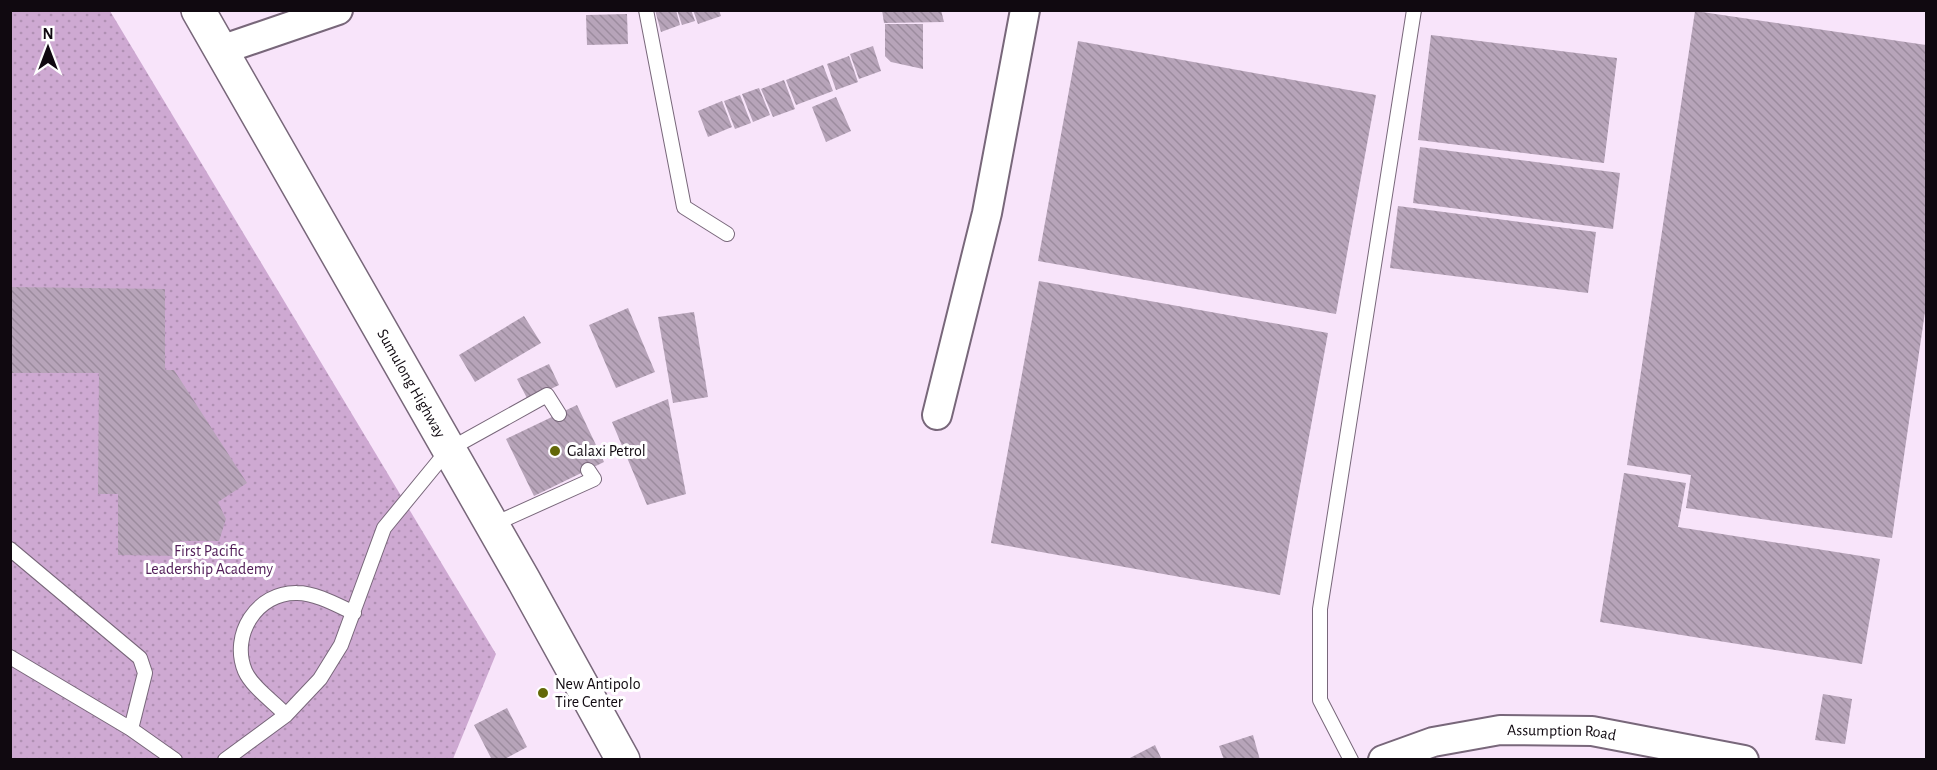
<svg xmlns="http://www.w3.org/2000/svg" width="1937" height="770" font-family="'Alegreya Sans',sans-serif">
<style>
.grass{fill:url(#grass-dots)}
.building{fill:url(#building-back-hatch)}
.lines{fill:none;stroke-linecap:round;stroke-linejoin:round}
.service-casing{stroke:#78677a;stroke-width:16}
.minor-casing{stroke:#78677a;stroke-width:32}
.primary-casing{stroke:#78677a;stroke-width:36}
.service{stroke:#fff;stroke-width:14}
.minor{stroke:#fff;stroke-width:28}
.primary{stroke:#fff;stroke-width:33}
.poi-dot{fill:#636808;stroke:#fff;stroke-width:2}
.labels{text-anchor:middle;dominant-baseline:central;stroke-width:6;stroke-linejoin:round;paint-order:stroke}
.street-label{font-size:16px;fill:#100910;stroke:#fff}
.poi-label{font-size:16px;fill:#100910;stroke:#fff;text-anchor:start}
.park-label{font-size:16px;fill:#501c57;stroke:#fff}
</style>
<defs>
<pattern id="grass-dots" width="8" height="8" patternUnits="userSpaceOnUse" patternTransform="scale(1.5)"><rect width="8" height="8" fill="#cea9d2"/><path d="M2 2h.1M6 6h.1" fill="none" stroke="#b090b3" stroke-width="1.8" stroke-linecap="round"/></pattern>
<pattern id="building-back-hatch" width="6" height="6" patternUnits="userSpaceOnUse" patternTransform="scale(1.5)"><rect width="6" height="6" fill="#b7a4b9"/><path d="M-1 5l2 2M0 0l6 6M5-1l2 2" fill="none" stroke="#9c8c9e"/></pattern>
</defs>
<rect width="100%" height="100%" fill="#f8e4fa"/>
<path class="grass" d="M 10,11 L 110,11 L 496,654 L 453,759 L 11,759 Z"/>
<path class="building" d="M 655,10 L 676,10 L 680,25 L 661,32 Z
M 677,10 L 691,10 L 695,21 L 682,25 Z
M 693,10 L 719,10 L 721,16 L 698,24 Z
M 882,10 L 941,10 L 944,22 L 884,23 Z
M 1695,11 L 1926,45 L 1926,305 L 1892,538 L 1686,508 L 1691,475 L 1627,465 Z
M 627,14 L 628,44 L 587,45 L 586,15 Z
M 885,24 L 923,24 L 923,69 L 891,62 L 885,56 Z
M 1431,35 L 1617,58 L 1604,163 L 1418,140 Z
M 1078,41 L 1376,95 L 1336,314 L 1038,261 Z
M 873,46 L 881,71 L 859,79 L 850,54 Z
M 849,56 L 858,82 L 836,90 L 827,64 Z
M 823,65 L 833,91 L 796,105 L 786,80 Z
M 784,80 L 795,109 L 773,117 L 761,89 Z
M 759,88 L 770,115 L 753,122 L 742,94 Z
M 740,95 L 751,123 L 735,129 L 724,101 Z
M 836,97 L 851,131 L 826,142 L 812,107 Z
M 722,101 L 732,127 L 708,137 L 698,111 Z
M 1420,147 L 1620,173 L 1613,229 L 1413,203 Z
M 1398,206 L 1596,232 L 1588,293 L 1390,268 Z
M 1039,281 L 1328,333 L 1280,595 L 991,543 Z
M 10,287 L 165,289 L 165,370 L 174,370 L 247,483 L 218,502 L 226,519 L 219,541 L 180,541 L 180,556 L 118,555 L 118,494 L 98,494 L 99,373 L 10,373 Z
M 628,308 L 655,372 L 616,388 L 589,325 Z
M 694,312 L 708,397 L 673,403 L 658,317 Z
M 524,316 L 541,343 L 475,382 L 459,355 Z
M 549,364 L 559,385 L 528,400 L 517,379 Z
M 668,399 L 686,494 L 647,505 L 612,422 Z
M 577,405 L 604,462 L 534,496 L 506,439 Z
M 1624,473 L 1686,483 L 1678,527 L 1880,559 L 1862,664 L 1600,622 Z
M 1823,694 L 1852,699 L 1845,744 L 1815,740 Z
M 507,708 L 527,747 L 503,760 L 492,760 L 474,725 Z
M 1253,735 L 1260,760 L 1224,760 L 1219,746 Z
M 1155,745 L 1162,760 L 1126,760 Z"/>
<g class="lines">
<g class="service-casing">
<path id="service" d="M 646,10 L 684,207 L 727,234
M 492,525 L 594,479 L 588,470
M 10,549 L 140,658 L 145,673 L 131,729
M 10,657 L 131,729 L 175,760
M 286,715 C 274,702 252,687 245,671 C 230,635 257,592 297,593 C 316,593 337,605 354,613
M 225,760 L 286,715 L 320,679 L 341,645 L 384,528 L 448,450 L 547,395 L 559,414
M 1351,760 L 1320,700 L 1320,609 L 1414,10"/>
</g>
<g class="minor-casing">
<g id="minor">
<path d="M 221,50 L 338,10"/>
<path d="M 937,415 L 987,213 L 1025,10"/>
<path id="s1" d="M 1383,760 L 1433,742 L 1500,730 L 1592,731 L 1744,760"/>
</g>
</g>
<g class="primary-casing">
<g id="primary">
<path id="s2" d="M 198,10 L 523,579 L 623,760"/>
</g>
</g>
<use href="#service" class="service"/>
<use href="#minor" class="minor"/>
<use href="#primary" class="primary"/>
</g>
<g class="poi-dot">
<circle cx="555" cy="451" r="6"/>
<circle cx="543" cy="693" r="6"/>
</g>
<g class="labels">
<g class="street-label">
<text stroke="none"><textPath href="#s2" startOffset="430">Sumulong Highway</textPath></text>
<text stroke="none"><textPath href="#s1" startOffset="183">Assumption Road</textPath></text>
</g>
<g class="poi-label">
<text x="567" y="451">Galaxi Petrol</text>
<text x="555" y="684">New Antipolo<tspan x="555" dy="18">Tire Center</tspan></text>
</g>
<g class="park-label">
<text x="209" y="551">First Pacific<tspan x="209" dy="18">Leadership Academy</tspan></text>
</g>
</g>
<rect width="1937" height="770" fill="none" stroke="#100910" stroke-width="24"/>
<g transform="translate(48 48)" stroke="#ffffff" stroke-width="4.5" paint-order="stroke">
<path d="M0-4.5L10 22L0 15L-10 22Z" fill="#100910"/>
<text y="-9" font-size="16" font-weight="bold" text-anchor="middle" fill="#100910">N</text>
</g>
</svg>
